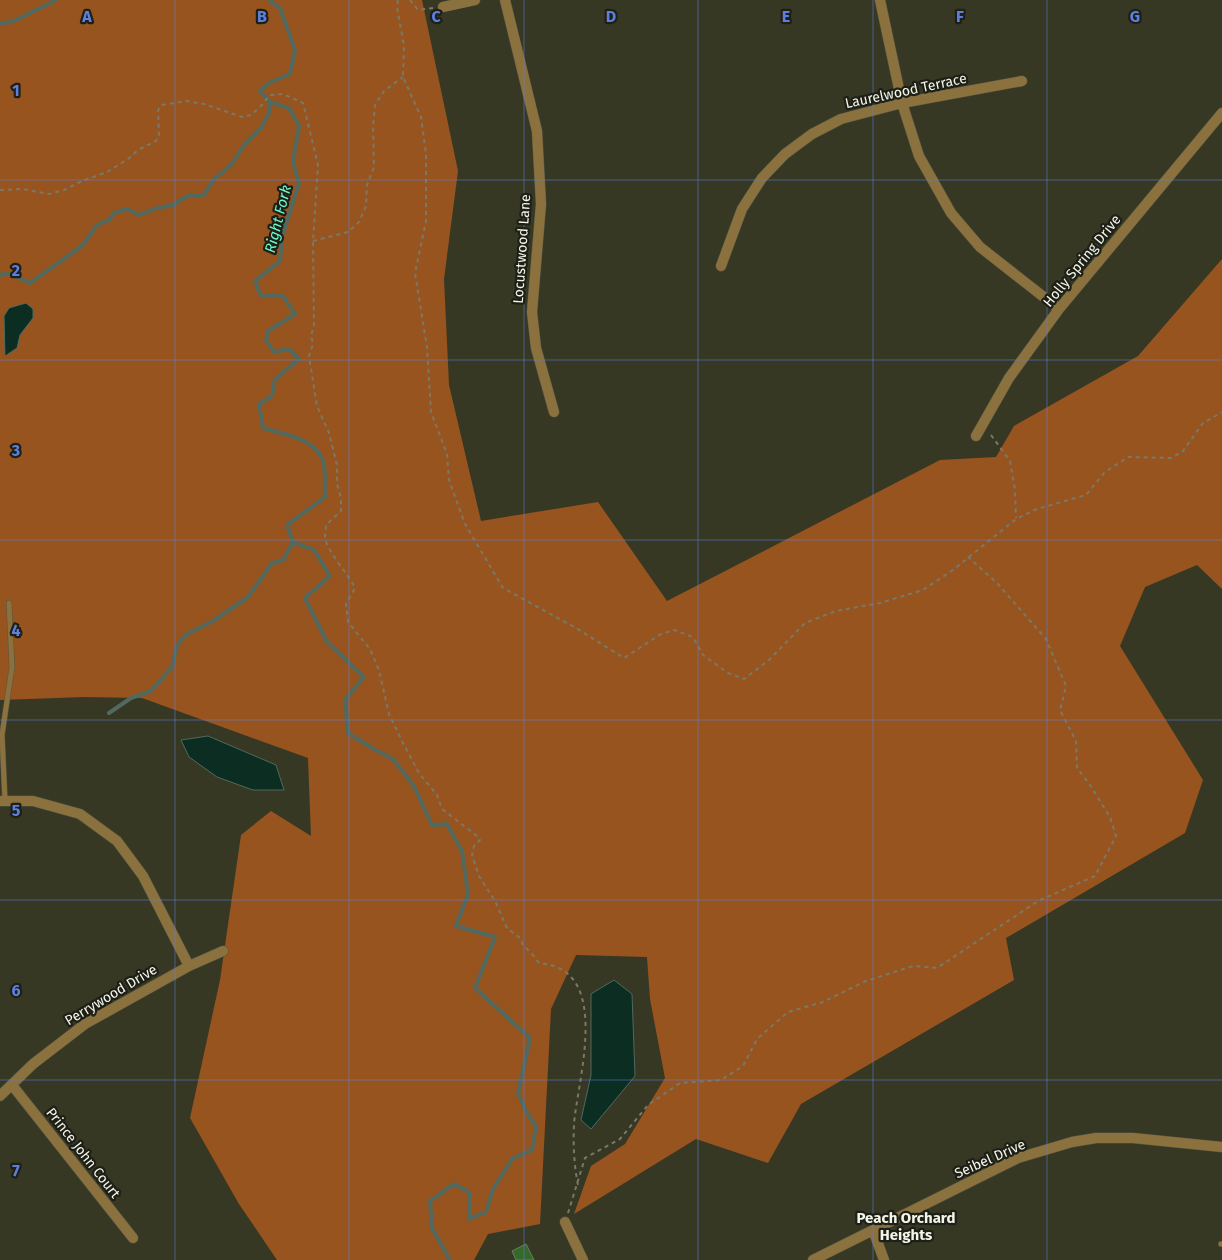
<svg xmlns="http://www.w3.org/2000/svg" width="1222" height="1260" font-family="'Fira Sans',sans-serif">
<style>
.forest{fill:#98541f}
.water{fill:#0b2d22;stroke:#51695e}
.lines{fill:none;stroke-linecap:round;stroke-linejoin:round}
.stream{stroke:#51695e;stroke-width:4}
.building{fill:#356929;stroke:#6c7c69}
.lane-casing{stroke:#555644;stroke-width:6}
.street-casing{stroke:#555644;stroke-width:11}
.path{stroke:#787968;stroke-width:2;stroke-dasharray:4 4;stroke-linecap:butt}
.lane{stroke:#8a713d;stroke-width:5}
.street{stroke:#8a713d;stroke-width:10}
.grid{fill:none;stroke:#5e80dd;stroke-width:1;stroke-opacity:0.55}
.labels{text-anchor:middle;dominant-baseline:central;stroke-width:4.5;stroke-linejoin:round;paint-order:stroke}
.street-label{font-size:14px;fill:#f4f6e9;stroke:#1e1f16}
.water-label{font-size:15px;font-style:italic;fill:#6bf8c9;stroke:#1e1f16}
.neighbourhood-label{font-size:15px;font-weight:bold;fill:#f4f6e9;stroke:#1e1f16}
.grid-label{font-size:16px;text-anchor:middle;font-weight:bold;fill:#5e80dd;stroke:#1e1f16;stroke-width:4.5;stroke-linejoin:round;paint-order:stroke}
</style>
<rect width="100%" height="100%" fill="#373824"/>
<path class="forest" d="M 0,0 L 422,0 L 458,171 L 444,279 L 449,385 L 481,521 L 598,502 L 667,601 L 940,460 L 996,457 L 1014,426 L 1138,356 L 1222,259 L 1222,589 L 1197,565 L 1145,587 L 1120,646 L 1203,780 L 1185,833 L 1006,938 L 1014,980 L 801,1104 L 768,1163 L 696,1139 L 574,1214 L 591,1166 L 625,1144 L 665,1078 L 650,999 L 647,957 L 576,955 L 551,1009 L 540,1224 L 488,1234 L 474,1260 L 277,1260 L 239,1204 L 190,1118 L 220,980 L 241,835 L 271,811 L 311,836 L 308,758 L 142,698 L 84,697 L 0,700 Z"/>
<path class="water" d="M 26,303 L 33,309 L 33,318 L 20,335 L 17,348 L 5,356 L 4,316 L 9,308 Z
M 208,736 L 276,765 L 284,790 L 253,790 L 217,777 L 189,757 L 181,740 Z
M 614,980 L 632,994 L 635,1076 L 591,1129 L 581,1120 L 591,1075 L 591,994 Z"/>
<g class="lines">
<path class="stream" d="M 269,0 L 280,8 L 295,50 L 290,74 L 269,83 L 260,91 L 270,102 L 289,108 L 299,126 L 293,162 L 299,183 L 282,237 L 280,261 L 255,281 L 261,296 L 283,296 L 295,314 L 268,331 L 266,340 L 274,352 L 289,349 L 299,359 L 275,379 L 272,396 L 259,404 L 263,428 C 284,434 319,439 324,465 C 326,475 324,486 325,497 L 287,525 L 293,542 L 314,550 L 330,576 L 305,598 L 327,642 L 364,677 L 345,700 L 348,733 L 372,748 L 393,759 L 414,786 L 432,825 L 447,824 L 462,851 L 468,894 L 456,926 L 495,937 L 475,988 L 530,1038 L 518,1093 L 527,1113 L 536,1126 L 532,1150 L 513,1158 L 493,1189 L 486,1212 L 469,1219 L 469,1192 L 454,1184 L 430,1201 L 432,1228 L 450,1260
M 0,24 L 16,20 L 56,0
M 0,275 L 7,273 L 30,283 L 82,246 L 97,225 L 109,220 L 114,213 L 127,209 L 139,215 L 157,208 L 173,205 L 189,195 L 203,196 L 214,179 L 231,165 L 245,144 L 261,128 L 269,113 L 270,102
M 109,713 L 131,698 L 151,691 L 172,667 L 177,645 L 187,634 L 213,621 L 248,597 L 272,563 L 283,560 L 293,542"/>
</g>
<path class="building" d="M 526,1244 L 534,1260 L 516,1260 L 512,1251 Z"/>
<g class="lines">
<g class="lane-casing">
<path id="lane" d="M 5,801 L 2,735 L 12,667 L 9,603
M 1221,1244 L 1222,1244"/>
</g>
<g class="street-casing">
<path id="street" d="M 505,0 L 537,131 L 541,204 L 532,312 L 536,348 L 554,412
M 880,0 L 902,103 L 919,156 L 951,213 L 980,247 L 1059,309
M 443,7 L 475,0
M 721,266 L 742,209 L 762,178 L 785,154 L 812,134 L 841,119 L 902,103 L 1022,81
M 976,436 L 1009,378 L 1059,309 L 1222,113
M 0,801 L 33,801 L 80,814 L 117,841 L 143,876 L 189,966
M 12,1085 L 133,1238
M 0,1096 L 33,1064 L 85,1024 L 189,966 L 223,951
M 565,1222 L 583,1260
M 873,1230 L 884,1260
M 813,1260 L 1018,1158 L 1072,1142 L 1096,1138 L 1133,1138 L 1222,1147"/>
</g>
<path class="path" d="M 398,0 L 397,7 L 404,46 L 403,77 L 421,117 L 426,154 L 426,221 L 415,273 L 427,347 L 431,412 L 447,454 L 449,480 L 465,524 L 503,588 L 576,628 L 624,658 L 661,634 L 674,630 L 693,637 L 703,655 L 728,673 L 744,679 L 769,660 L 805,623 L 836,611 L 880,603 L 923,590 L 953,570 L 1016,519 L 1037,509 L 1086,495 L 1105,472 L 1128,457 L 1171,458 L 1183,451 L 1203,423 L 1222,412
M 410,0 L 418,10 L 433,8
M 0,190 L 22,189 L 49,194 L 64,190 L 82,181 L 107,172 L 128,159 L 138,150 L 156,141 L 159,135 L 158,110 L 162,105 L 186,101 L 204,104 L 242,117 L 251,115 L 260,107 L 270,95 L 283,94 L 303,103 L 318,165 L 313,241 L 314,327 L 311,335 L 313,344 L 309,356 L 317,406 L 329,433 L 337,465 L 337,484 L 341,498 L 341,511 L 326,525 C 326,529 325,533 325,537 C 326,550 349,575 355,588 L 346,604 L 348,622 L 370,649 L 379,670 L 389,714 L 403,743 L 419,773 L 437,795 L 442,809 L 477,836 L 480,840 L 474,846 L 472,855 L 479,876 L 495,901 L 507,928 L 520,938 L 523,945 L 533,955 L 539,963 C 544,964 549,964 554,966 C 608,984 577,1084 574,1124 C 573,1145 574,1165 578,1185
M 313,241 L 348,232 L 359,222 L 366,206 L 367,185 L 374,167 L 373,126 L 375,105 L 384,91 L 403,77
M 991,435 L 1010,461 L 1015,490 L 1016,518
M 568,1213 L 585,1158 L 620,1139 L 648,1105 L 680,1083 L 721,1080 L 743,1066 L 757,1039 L 788,1012 L 823,1002 L 866,981 L 913,966 L 937,968 L 1038,901 L 1095,876 L 1116,836 L 1110,817 L 1090,785 L 1077,768 L 1076,741 L 1060,710 L 1066,686 L 1046,639 L 997,583 L 968,557"/>
<use href="#lane" class="lane"/>
<use href="#street" class="street"/>
</g>
<path class="grid" d="M 175,0 L 175,1260M 349,0 L 349,1260M 524,0 L 524,1260M 698,0 L 698,1260M 873,0 L 873,1260M 1047,0 L 1047,1260M 0,180 L 1222,180M 0,360 L 1222,360M 0,540 L 1222,540M 0,720 L 1222,720M 0,900 L 1222,900M 0,1080 L 1222,1080"/>
<g class="labels">
<g class="street-label">
<text transform="translate(906 91) rotate(-12)">Laurelwood Terrace</text>
<text transform="translate(522 249) rotate(-86)">Locustwood Lane</text>
<text transform="translate(1082 261) rotate(-51)">Holly Spring Drive</text>
<text transform="translate(111 995) rotate(-31)">Perrywood Drive</text>
<text transform="translate(83 1153) rotate(52)">Prince John Court</text>
<text transform="translate(990 1159) rotate(-24)">Seibel Drive</text>
</g>
<g class="water-label">
<text transform="translate(278 219) rotate(-76)">Right Fork</text>
</g>
<g class="neighbourhood-label">
<text x="906" y="1218">Peach Orchard<tspan x="906" dy="17">Heights</tspan></text>
</g>
</g>
<g class="grid-label">
<text x="87" y="22">A</text>
<text x="262" y="22">B</text>
<text x="436" y="22">C</text>
<text x="611" y="22">D</text>
<text x="786" y="22">E</text>
<text x="960" y="22">F</text>
<text x="1135" y="22">G</text>
<text x="16" y="96">1</text>
<text x="16" y="276">2</text>
<text x="16" y="456">3</text>
<text x="16" y="636">4</text>
<text x="16" y="816">5</text>
<text x="16" y="996">6</text>
<text x="16" y="1176">7</text>
</g>
</svg>
